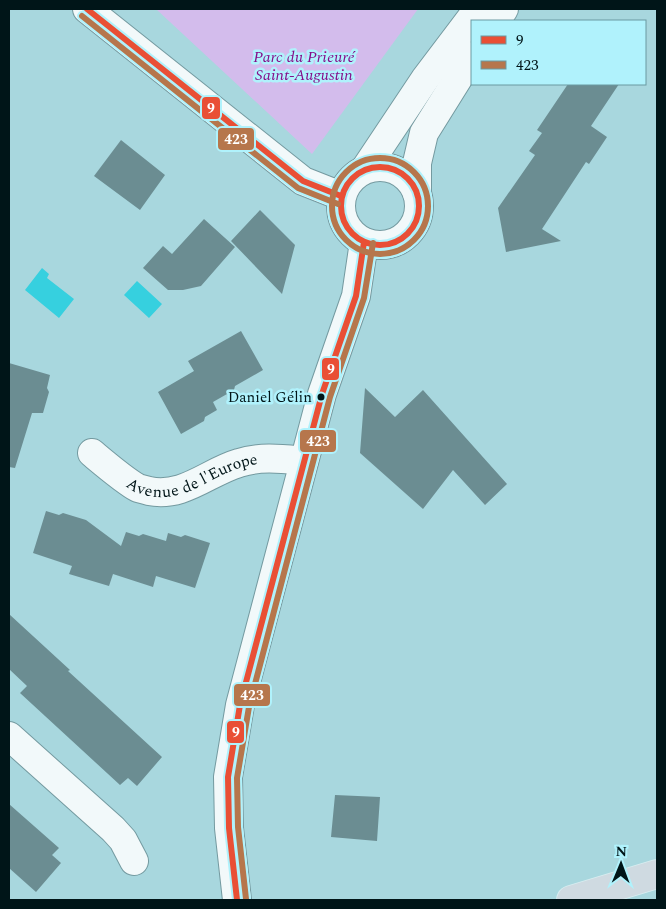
<svg xmlns="http://www.w3.org/2000/svg" width="666" height="909" font-family="Spectral,serif">
<style>
.green{fill:#d3bcec}
.water{fill:#36d0df}
.building{fill:#6b8d92}
.lines{fill:none;stroke-linecap:round;stroke-linejoin:round}
.minor-casing{stroke:#749aa0;stroke-width:30}
.highway-casing{stroke:#d8edf0;stroke-width:30}
.minor{stroke:#f2f9fa;stroke-width:28}
.highway{stroke:#cfdae1;stroke-width:28}
.bus-1-casing{stroke:#b0f2fc;stroke-width:10}
.bus-2-casing{stroke:#b0f2fc;stroke-width:10}
.bus-1{stroke:#e94f35;stroke-width:6}
.bus-2{stroke:#b6764c;stroke-width:6}
.bus-dot{fill:#001518;stroke:#b0f2fc;stroke-width:2}
.labels{text-anchor:middle;dominant-baseline:central;stroke-width:5;stroke-linejoin:round;paint-order:stroke}
.bus-label{font-size:15px;fill:#001518;stroke:#b0f2fc;text-anchor:end}
.park-label{font-size:16px;font-style:italic;fill:#860e89;stroke:#b0f2fc}
.street-label{font-size:16px;fill:#001518;stroke:#b0f2fc}
.line-badge{stroke:#b0f2fc;stroke-width:2}
.badge-label{font-size:14px;text-anchor:middle;font-weight:bold;fill:#fff}
</style>
<rect width="100%" height="100%" fill="#a8d7de"/>
<path class="green" d="M 156,9 L 418,9 L 312,154 Z"/>
<path class="water" d="M 42,268 L 49,274 L 47,278 L 74,299 L 59,318 L 25,290 Z
M 137,281 L 162,304 L 149,318 L 124,295 Z"/>
<path class="building" d="M 568,84 L 619,84 L 591,126 L 607,137 L 589,164 L 586,162 L 542,229 L 561,241 L 506,252 L 498,208 L 535,155 L 529,151 L 542,133 L 537,130 Z
M 121,140 L 165,175 L 140,210 L 94,176 Z
M 260,210 L 295,245 L 282,294 L 231,241 Z
M 204,219 L 235,247 L 201,286 L 183,290 L 168,290 L 143,268 L 163,246 L 172,254 Z
M 241,331 L 263,370 L 235,386 L 234,390 L 213,402 L 217,410 L 205,417 L 204,421 L 181,434 L 158,392 L 194,371 L 188,361 Z
M 9,363 L 50,375 L 47,388 L 49,392 L 43,413 L 32,413 L 15,468 L 9,467 Z
M 365,388 L 395,417 L 423,390 L 507,484 L 485,505 L 453,470 L 423,509 L 360,453 Z
M 46,511 L 59,515 L 63,513 L 86,520 L 121,546 L 126,532 L 139,536 L 143,534 L 166,541 L 168,533 L 181,537 L 185,535 L 210,543 L 195,588 L 156,576 L 153,587 L 113,574 L 109,586 L 69,574 L 72,566 L 33,553 Z
M 9,614 L 70,670 L 68,671 L 162,757 L 137,786 L 128,778 L 120,785 L 20,693 L 27,686 L 9,669 Z
M 335,795 L 380,797 L 377,841 L 331,837 Z
M 9,804 L 59,848 L 52,855 L 61,863 L 36,892 L 9,868 Z"/>
<g class="lines">
<g class="minor-casing">
<g id="minor">
<path d="M 87,9 L 303,181 L 341,196"/>
<path d="M 496,21 L 504,9"/>
<circle cx="380" cy="206" r="39"/>
<path d="M 365,169 L 425,79 L 478,9"/>
<path d="M 417,193 L 417,163 L 424,133 L 472,56"/>
<path id="s1" d="M 92,453 C 104,463 125,481 138,488 C 141,489 146,490 149,491 C 184,498 208,472 239,463 C 260,456 283,459 304,461"/>
<path d="M 9,736 L 113,829 L 123,840 L 134,861"/>
<path d="M 237,900 L 229,828 L 228,777 L 240,705 L 322,394 L 356,296 L 364,242"/>
</g>
</g>
<g class="highway-casing">
<path id="highway" d="M 571,900 L 657,874"/>
</g>
<use href="#minor" class="minor"/>
<use href="#highway" class="highway"/>
<g class="bus-1-casing">
<path id="bus-1" d="M 87,9 L 303,181 L 341,196
M341 206a39 39 0 1 1 78 0a39 39 0 1 1-78 0Z
M 237,900 L 229,828 L 228,777 L 240,705 L 322,394 L 356,296 L 364,242"/>
</g>
<g class="bus-2-casing">
<path id="bus-2" d="M 82,16 L 298,188 L 338,204
M332 206a48 48 0 1 1 96 0a48 48 0 1 1-96 0Z
M 246,899 L 238,827 L 237,778 L 249,707 L 330,397 L 364,298 L 373,243"/>
</g>
<use href="#bus-1" class="bus-1"/>
<use href="#bus-2" class="bus-2"/>
</g>
<circle class="bus-dot" cx="321" cy="397" r="4.5"/>
<g class="labels">
<g class="bus-label">
<text x="312" y="397">Daniel Gélin</text>
</g>
<g class="park-label">
<text x="304" y="57">Parc du Prieuré<tspan x="304" dy="18">Saint-Augustin</tspan></text>
</g>
<g class="street-label">
<text stroke="none"><textPath href="#s1" startOffset="115">Avenue de l'Europe</textPath></text>
</g>
</g>
<g class="line-badge">
<rect x="201" y="96" width="20" height="24" rx="5" fill="#e94f35"/>
<rect x="217" y="127" width="38" height="24" rx="5" fill="#b6764c"/>
<rect x="321" y="357" width="19" height="24" rx="5" fill="#e94f35"/>
<rect x="299" y="429" width="38" height="24" rx="5" fill="#b6764c"/>
<rect x="233" y="683" width="38" height="24" rx="5" fill="#b6764c"/>
<rect x="226" y="720" width="19" height="24" rx="5" fill="#e94f35"/>
</g>
<g class="badge-label">
<text x="211" y="113">9</text>
<text x="236" y="144">423</text>
<text x="331" y="374">9</text>
<text x="318" y="446">423</text>
<text x="252" y="700">423</text>
<text x="236" y="737">9</text>
</g>
<rect width="666" height="909" fill="none" stroke="#001518" stroke-width="20"/>
<rect x="471" y="20" width="175" height="65" fill="#b0f2fc" stroke="#6a9aa1"/>
<rect x="481" y="36" width="25" height="8" fill="#e94f35" stroke="#6a9aa1"/>
<text x="516" y="45" font-size="15" fill="#001518">9</text>
<rect x="481" y="61" width="25" height="8" fill="#b6764c" stroke="#6a9aa1"/>
<text x="516" y="70" font-size="15" fill="#001518">423</text>
<g transform="translate(621 864) rotate(1)" stroke="#b0f2fc" stroke-width="4" paint-order="stroke">
<path d="M0-4L9 19L0 12L-9 19Z" fill="#001518"/>
<text y="-8" font-size="14" font-weight="bold" text-anchor="middle" fill="#001518">N</text>
</g>
</svg>
